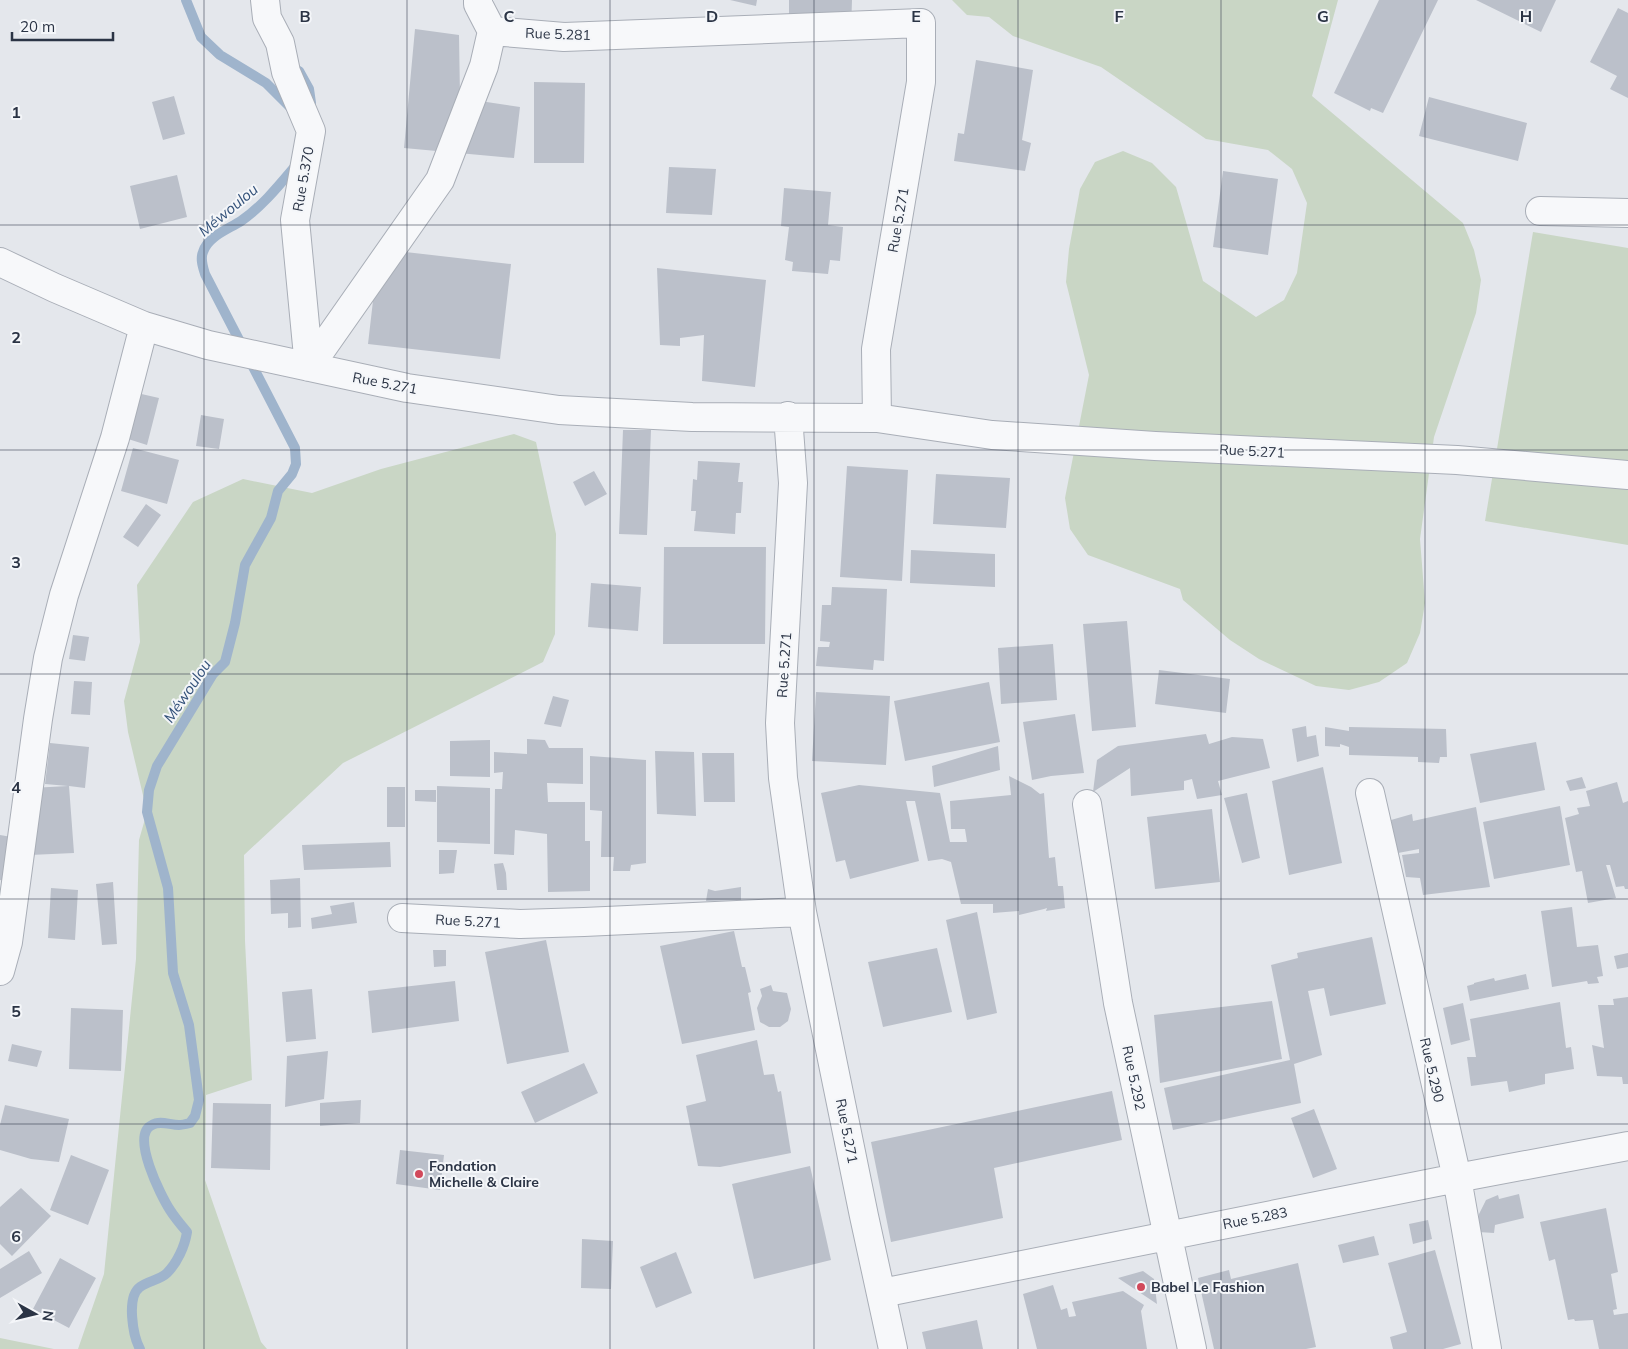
<svg xmlns="http://www.w3.org/2000/svg" width="1628" height="1349" font-family="Mulish,sans-serif">
<style>
.green{fill:#c9d6c5}
.lines{fill:none;stroke-linecap:round;stroke-linejoin:round}
.stream{stroke:#9fb4cc;stroke-width:10}
.building{fill:#bbc0ca}
.minor-casing{stroke:#a9aeb7;stroke-width:30}
.minor{stroke:#f7f8fa;stroke-width:28}
.grid{fill:none;stroke:#2b3445;stroke-width:1;stroke-opacity:0.55}
.poi-dot{fill:#d1495b;stroke:#f4f6f9;stroke-width:2}
.labels{text-anchor:middle;dominant-baseline:central;stroke-width:4;stroke-linejoin:round;paint-order:stroke}
.street-label{font-size:14px;fill:#2b3445;stroke:#f4f6f9}
.poi-label{font-size:14px;font-weight:bold;fill:#2b3445;stroke:#f4f6f9;text-anchor:start}
.water-label{font-size:15px;font-style:italic;fill:#34527a;stroke:#f4f6f9}
.grid-label{font-size:16px;text-anchor:middle;font-weight:bold;fill:#2b3445;stroke:#f4f6f9;stroke-width:4;stroke-linejoin:round;paint-order:stroke}
</style>
<rect width="100%" height="100%" fill="#e4e7ec"/>
<path class="green" d="M 952,0 L 1338,0 L 1312,96 L 1463,223 L 1474,250 L 1481,280 L 1476,313 L 1434,437 L 1420,539 L 1425,603 L 1420,633 L 1407,663 L 1379,682 L 1349,690 L 1316,686 L 1259,659 L 1230,640 L 1183,600 L 1180,589 L 1088,555 L 1070,529 L 1065,498 L 1089,375 L 1066,282 L 1069,249 L 1080,189 L 1095,162 L 1123,151 L 1152,163 L 1176,187 L 1203,281 L 1256,317 L 1284,300 L 1297,273 L 1307,203 L 1292,169 L 1268,150 L 1206,139 L 1101,67 L 1013,36 L 989,17 L 967,15 Z
M 1533,232 L 1628,248 L 1628,545 L 1485,521 Z
M 514,434 L 536,442 L 556,534 L 555,634 L 543,662 L 343,763 L 244,855 L 245,941 L 252,1080 L 206,1095 L 205,1180 L 261,1342 L 267,1349 L 78,1349 L 104,1274 L 136,959 L 139,840 L 147,812 L 128,732 L 124,701 L 140,642 L 137,585 L 193,502 L 243,479 L 312,493 L 381,469 Z
M 0,1338 L 54,1349 L 0,1349 Z"/>
<g class="lines">
<path class="stream" d="M 186,0 L 201,37 L 220,55 L 266,83 L 292,109
M 299,71 L 309,89 L 311,103
M 140,1349 C 133,1336 126,1297 140,1287 C 148,1281 160,1280 167,1273 C 177,1263 185,1246 187,1232 C 181,1225 175,1218 170,1210 C 161,1196 130,1135 152,1125 C 160,1120 170,1125 179,1125 C 182,1125 186,1124 190,1123 L 195,1116 L 199,1100 L 189,1025 L 173,973 L 168,888 L 147,812 L 149,790 L 157,766 L 213,674 L 225,662 L 235,623 L 245,565 L 271,518 L 278,491 L 292,474 L 296,464 L 295,448 L 205,274 C 203,267 200,259 203,252 C 208,236 229,229 241,221 C 263,206 281,183 298,163"/>
</g>
<path class="building" d="M 730,0 L 757,0 L 756,6 Z
M 789,0 L 852,0 L 851,31 L 789,29 Z
M 1379,0 L 1438,0 L 1383,113 L 1371,108 L 1370,111 L 1334,93 Z
M 1476,0 L 1556,0 L 1541,32 Z
M 1618,8 L 1628,13 L 1628,98 L 1610,89 L 1617,76 L 1590,62 Z
M 415,29 L 459,35 L 460,98 L 520,107 L 514,158 L 404,148 Z
M 976,60 L 1033,70 L 1022,140 L 1031,143 L 1025,171 L 954,161 L 958,133 L 964,134 Z
M 534,82 L 585,83 L 584,163 L 534,163 Z
M 174,96 L 185,134 L 163,140 L 152,102 Z
M 1429,97 L 1527,123 L 1518,161 L 1419,136 Z
M 669,167 L 716,169 L 712,215 L 666,213 Z
M 1223,171 L 1278,179 L 1268,255 L 1213,247 Z
M 177,175 L 187,217 L 140,229 L 130,186 Z
M 784,188 L 831,192 L 828,225 L 843,227 L 840,261 L 830,260 L 828,274 L 792,271 L 793,262 L 785,260 L 789,227 L 781,226 Z
M 379,249 L 511,264 L 500,359 L 368,344 Z
M 657,268 L 766,280 L 755,387 L 702,381 L 704,335 L 680,338 L 680,346 L 660,345 Z
M 137,393 L 159,398 L 147,445 L 125,438 Z
M 201,415 L 224,419 L 219,449 L 196,446 Z
M 623,430 L 651,430 L 647,535 L 619,534 Z
M 133,448 L 179,460 L 167,504 L 121,491 Z
M 698,461 L 740,463 L 738,482 L 743,482 L 741,513 L 736,513 L 735,534 L 694,531 L 696,511 L 691,511 L 693,479 L 697,480 Z
M 847,466 L 908,470 L 902,581 L 840,577 Z
M 594,471 L 607,494 L 585,506 L 573,482 Z
M 936,474 L 1010,478 L 1006,528 L 933,524 Z
M 146,504 L 161,515 L 138,547 L 123,537 Z
M 664,547 L 766,547 L 765,644 L 663,644 Z
M 911,550 L 995,554 L 995,587 L 910,583 Z
M 591,583 L 641,587 L 638,631 L 588,627 Z
M 832,587 L 887,589 L 884,661 L 874,660 L 873,670 L 816,666 L 818,647 L 829,647 L 830,642 L 820,641 L 822,605 L 831,605 Z
M 1127,621 L 1136,727 L 1092,731 L 1083,624 Z
M 73,635 L 89,637 L 85,661 L 69,659 Z
M 1053,644 L 1057,700 L 1001,704 L 998,648 Z
M 1159,670 L 1230,679 L 1226,713 L 1155,704 Z
M 74,681 L 92,682 L 90,715 L 71,714 Z
M 989,682 L 1000,742 L 905,761 L 894,701 Z
M 816,692 L 890,696 L 886,765 L 812,761 Z
M 553,696 L 569,700 L 561,727 L 544,724 Z
M 1075,714 L 1084,773 L 1051,776 L 1032,780 L 1023,722 Z
M 1306,726 L 1307,737 L 1316,735 L 1319,756 L 1297,762 L 1292,729 Z
M 1325,727 L 1349,731 L 1349,727 L 1446,729 L 1447,757 L 1440,757 L 1439,763 L 1418,762 L 1418,757 L 1349,755 L 1349,747 L 1340,744 L 1340,747 L 1325,746 Z
M 1206,734 L 1209,744 L 1232,737 L 1263,739 L 1270,768 L 1218,781 L 1222,795 L 1197,799 L 1192,779 L 1184,781 L 1184,790 L 1131,796 L 1130,768 L 1093,792 L 1097,760 L 1118,746 Z
M 527,739 L 545,740 L 549,748 L 583,748 L 583,784 L 547,783 L 548,802 L 585,802 L 585,841 L 590,841 L 590,891 L 548,892 L 547,834 L 515,830 L 514,855 L 494,854 L 495,789 L 502,789 L 503,772 L 494,773 L 494,752 L 527,754 Z
M 490,740 L 490,777 L 450,776 L 450,741 Z
M 1536,742 L 1545,790 L 1480,803 L 1470,754 Z
M 50,743 L 89,747 L 85,788 L 69,786 L 74,853 L 30,855 L 31,788 L 68,786 L 45,784 Z
M 998,746 L 1000,770 L 934,787 L 932,766 Z
M 655,751 L 694,752 L 696,816 L 657,814 Z
M 702,753 L 734,753 L 735,802 L 704,802 Z
M 590,756 L 646,760 L 646,863 L 631,865 L 630,871 L 613,871 L 614,857 L 601,857 L 602,811 L 590,810 Z
M 1323,767 L 1342,863 L 1289,875 L 1272,781 Z
M 1009,776 L 1031,787 L 1040,794 L 1044,793 L 1049,858 L 1055,857 L 1058,886 L 1063,886 L 1065,908 L 1046,911 L 1047,908 L 1044,909 L 1019,915 L 1019,911 L 993,913 L 993,904 L 961,904 L 951,862 L 942,859 L 928,861 L 915,801 L 906,801 L 919,861 L 850,879 L 845,860 L 836,862 L 821,793 L 859,785 L 940,793 L 950,842 L 967,842 L 965,829 L 951,829 L 950,801 L 1011,795 Z
M 1582,777 L 1586,788 L 1570,791 L 1566,781 Z
M 1617,782 L 1623,803 L 1628,801 L 1628,889 L 1625,889 L 1624,886 L 1616,887 L 1610,865 L 1606,865 L 1616,898 L 1588,903 L 1582,871 L 1576,872 L 1565,818 L 1579,814 L 1577,808 L 1590,806 L 1586,791 Z
M 437,786 L 490,788 L 490,844 L 437,842 Z
M 387,787 L 405,787 L 405,827 L 387,827 Z
M 415,790 L 436,790 L 436,802 L 415,801 Z
M 1247,793 L 1260,858 L 1242,863 L 1224,798 Z
M 1560,806 L 1570,865 L 1494,879 L 1483,822 Z
M 1476,807 L 1490,887 L 1423,895 L 1420,878 L 1406,877 L 1402,855 L 1419,853 L 1419,849 L 1398,853 L 1391,820 L 1412,814 L 1413,821 Z
M 1212,809 L 1220,882 L 1155,889 L 1147,817 Z
M 0,835 L 23,839 L 15,883 L 0,880 Z
M 390,842 L 391,867 L 304,870 L 302,845 Z
M 439,850 L 457,850 L 454,873 L 439,874 Z
M 503,863 L 506,873 L 507,890 L 497,890 L 494,864 Z
M 300,878 L 301,927 L 288,928 L 288,913 L 271,914 L 270,880 Z
M 113,882 L 117,944 L 102,945 L 96,884 Z
M 741,887 L 741,900 L 706,901 L 708,889 L 715,891 Z
M 51,888 L 78,890 L 75,940 L 48,938 Z
M 354,902 L 357,923 L 312,929 L 311,918 L 332,914 L 330,906 Z
M 1572,907 L 1577,947 L 1598,945 L 1603,976 L 1597,977 L 1599,983 L 1588,984 L 1587,981 L 1552,987 L 1541,911 Z
M 977,912 L 997,1013 L 967,1020 L 946,920 Z
M 734,931 L 742,967 L 745,967 L 751,992 L 748,993 L 755,1030 L 682,1044 L 660,946 Z
M 1372,937 L 1386,1004 L 1330,1016 L 1324,988 L 1308,991 L 1322,1055 L 1294,1064 L 1301,1103 L 1173,1130 L 1164,1088 L 1290,1060 L 1271,965 L 1298,958 L 1297,953 Z
M 546,940 L 569,1052 L 507,1064 L 485,952 Z
M 937,948 L 952,1012 L 883,1027 L 868,962 Z
M 433,950 L 446,950 L 446,966 L 434,967 Z
M 1628,953 L 1628,967 L 1617,969 L 1614,956 Z
M 1526,974 L 1529,989 L 1470,1001 L 1467,986 L 1474,984 L 1474,983 L 1494,978 L 1495,981 Z
M 455,981 L 459,1021 L 372,1033 L 368,991 Z
M 771,985 L 773,991 L 787,993 L 791,1009 L 788,1021 L 780,1027 L 769,1027 L 760,1022 L 757,1008 L 762,996 L 760,989 Z
M 312,989 L 316,1039 L 286,1042 L 282,992 Z
M 1628,997 L 1628,1084 L 1623,1084 L 1622,1077 L 1597,1076 L 1592,1045 L 1604,1048 L 1598,1005 L 1614,1005 L 1613,999 Z
M 1272,1001 L 1282,1059 L 1160,1083 L 1154,1015 Z
M 1560,1002 L 1566,1048 L 1571,1047 L 1574,1069 L 1545,1074 L 1545,1084 L 1509,1092 L 1507,1081 L 1471,1086 L 1467,1057 L 1476,1057 L 1470,1019 Z
M 1463,1003 L 1470,1040 L 1451,1045 L 1443,1008 Z
M 71,1008 L 123,1010 L 121,1071 L 69,1069 Z
M 757,1040 L 764,1075 L 774,1074 L 778,1092 L 781,1091 L 791,1153 L 720,1167 L 698,1166 L 686,1106 L 706,1101 L 696,1055 Z
M 12,1044 L 42,1051 L 37,1067 L 8,1061 Z
M 328,1051 L 324,1099 L 285,1107 L 287,1056 Z
M 584,1063 L 598,1093 L 535,1123 L 521,1092 Z
M 1112,1091 L 1122,1140 L 994,1168 L 1003,1218 L 891,1242 L 871,1142 Z
M 361,1100 L 360,1123 L 320,1126 L 320,1103 Z
M 213,1103 L 271,1104 L 270,1170 L 211,1168 Z
M 5,1105 L 69,1119 L 59,1162 L 31,1159 L 0,1150 L 0,1125 Z
M 1314,1109 L 1337,1169 L 1313,1178 L 1291,1118 Z
M 400,1150 L 444,1155 L 440,1190 L 396,1184 Z
M 71,1155 L 109,1170 L 88,1225 L 50,1210 Z
M 810,1166 L 831,1260 L 754,1279 L 732,1184 Z
M 21,1188 L 51,1216 L 12,1256 L 0,1244 L 0,1207 Z
M 1519,1194 L 1524,1218 L 1495,1225 L 1494,1233 L 1478,1232 L 1479,1214 L 1486,1200 L 1498,1195 L 1499,1199 Z
M 1606,1208 L 1618,1272 L 1611,1274 L 1617,1309 L 1613,1310 L 1614,1315 L 1628,1313 L 1628,1349 L 1599,1349 L 1593,1320 L 1575,1321 L 1574,1319 L 1568,1320 L 1555,1259 L 1549,1261 L 1540,1222 Z
M 1428,1220 L 1432,1239 L 1413,1244 L 1409,1224 Z
M 1374,1236 L 1379,1255 L 1343,1263 L 1338,1245 Z
M 582,1239 L 613,1241 L 611,1289 L 581,1288 Z
M 1435,1250 L 1461,1344 L 1443,1349 L 1393,1349 L 1390,1337 L 1407,1332 L 1388,1263 Z
M 29,1251 L 42,1273 L 0,1298 L 0,1269 Z
M 676,1252 L 692,1293 L 656,1308 L 640,1267 Z
M 60,1258 L 96,1278 L 69,1328 L 33,1309 Z
M 1298,1263 L 1316,1347 L 1306,1349 L 1214,1349 L 1198,1278 L 1229,1270 L 1231,1279 Z
M 1143,1271 L 1154,1279 L 1157,1304 L 1118,1278 Z
M 1053,1285 L 1061,1310 L 1067,1308 L 1069,1317 L 1076,1316 L 1072,1302 L 1123,1291 L 1144,1305 L 1141,1311 L 1147,1349 L 1037,1349 L 1023,1294 Z
M 977,1320 L 983,1349 L 926,1349 L 922,1332 Z"/>
<g class="lines">
<g class="minor-casing">
<path id="minor" d="M 265,0 L 267,18 L 280,43 L 286,72 L 311,131 L 295,220 L 309,367
M 478,0 L 478,4 L 492,31
M 1540,211 L 1628,213
M 0,262 L 55,288 L 144,326 L 208,345 L 407,388 L 559,410 L 692,417 L 877,418 L 992,435 L 1155,446 L 1457,460 L 1628,475
M 309,367 L 440,180 L 484,66 L 492,31 L 564,37 L 921,23 L 921,82 L 876,349 L 877,418
M 788,416 L 793,483 L 780,723 L 783,778 L 802,912 L 864,1216 L 893,1349
M 1370,793 L 1457,1178 L 1487,1349
M 1087,804 L 1118,1003 L 1192,1349
M 402,918 L 520,924 L 584,922 L 802,912
M 0,971 L 8,942 L 38,719 L 48,658 L 64,595 L 115,438 L 144,326
M 882,1293 L 1457,1178 L 1628,1146"/>
</g>
<use href="#minor" class="minor"/>
</g>
<path class="grid" d="M 204,0 L 204,1349M 407,0 L 407,1349M 610,0 L 610,1349M 814,0 L 814,1349M 1018,0 L 1018,1349M 1221,0 L 1221,1349M 1425,0 L 1425,1349M 0,225 L 1628,225M 0,450 L 1628,450M 0,674 L 1628,674M 0,899 L 1628,899M 0,1124 L 1628,1124"/>
<g class="poi-dot">
<circle cx="419" cy="1174" r="5"/>
<circle cx="1141" cy="1287" r="5"/>
</g>
<g class="labels">
<g class="street-label">
<text transform="translate(558 34) rotate(2)">Rue 5.281</text>
<text transform="translate(303 179) rotate(-80)">Rue 5.370</text>
<text transform="translate(898 220) rotate(-80)">Rue 5.271</text>
<text transform="translate(385 383) rotate(11)">Rue 5.271</text>
<text transform="translate(1252 451) rotate(3)">Rue 5.271</text>
<text transform="translate(784 665) rotate(-86)">Rue 5.271</text>
<text transform="translate(468 921) rotate(3)">Rue 5.271</text>
<text transform="translate(1432 1070) rotate(77)">Rue 5.290</text>
<text transform="translate(1134 1078) rotate(78)">Rue 5.292</text>
<text transform="translate(847 1131) rotate(79)">Rue 5.271</text>
<text transform="translate(1255 1218) rotate(-11)">Rue 5.283</text>
</g>
<g class="poi-label">
<text x="429" y="1166">Fondation<tspan x="429" dy="16">Michelle &amp; Claire</tspan></text>
<text x="1151" y="1287">Babel Le Fashion</text>
</g>
<g class="water-label">
<text transform="translate(228 210) rotate(-40)">Méwoulou</text>
<text transform="translate(187 691) rotate(-56)">Méwoulou</text>
</g>
</g>
<g class="grid-label">
<text x="305" y="22">B</text>
<text x="509" y="22">C</text>
<text x="712" y="22">D</text>
<text x="916" y="22">E</text>
<text x="1119" y="22">F</text>
<text x="1323" y="22">G</text>
<text x="1526" y="22">H</text>
<text x="16" y="118">1</text>
<text x="16" y="343">2</text>
<text x="16" y="568">3</text>
<text x="16" y="793">4</text>
<text x="16" y="1017">5</text>
<text x="16" y="1242">6</text>
</g>
<g transform="translate(35 1314) rotate(98)" stroke="#f4f6f9" stroke-width="4" paint-order="stroke">
<path d="M0-4L9 19L0 12L-9 19Z" fill="#2b3445"/>
<text y="-8" font-size="14" font-weight="bold" text-anchor="middle" fill="#2b3445">N</text>
</g>
<path d="M12 32v8h101v-8" fill="none" stroke="#2b3445" stroke-width="2.5"/>
<text x="20" y="32" font-size="15" fill="#2b3445" stroke="#f4f6f9" stroke-width="4" paint-order="stroke">20 m</text>
</svg>
